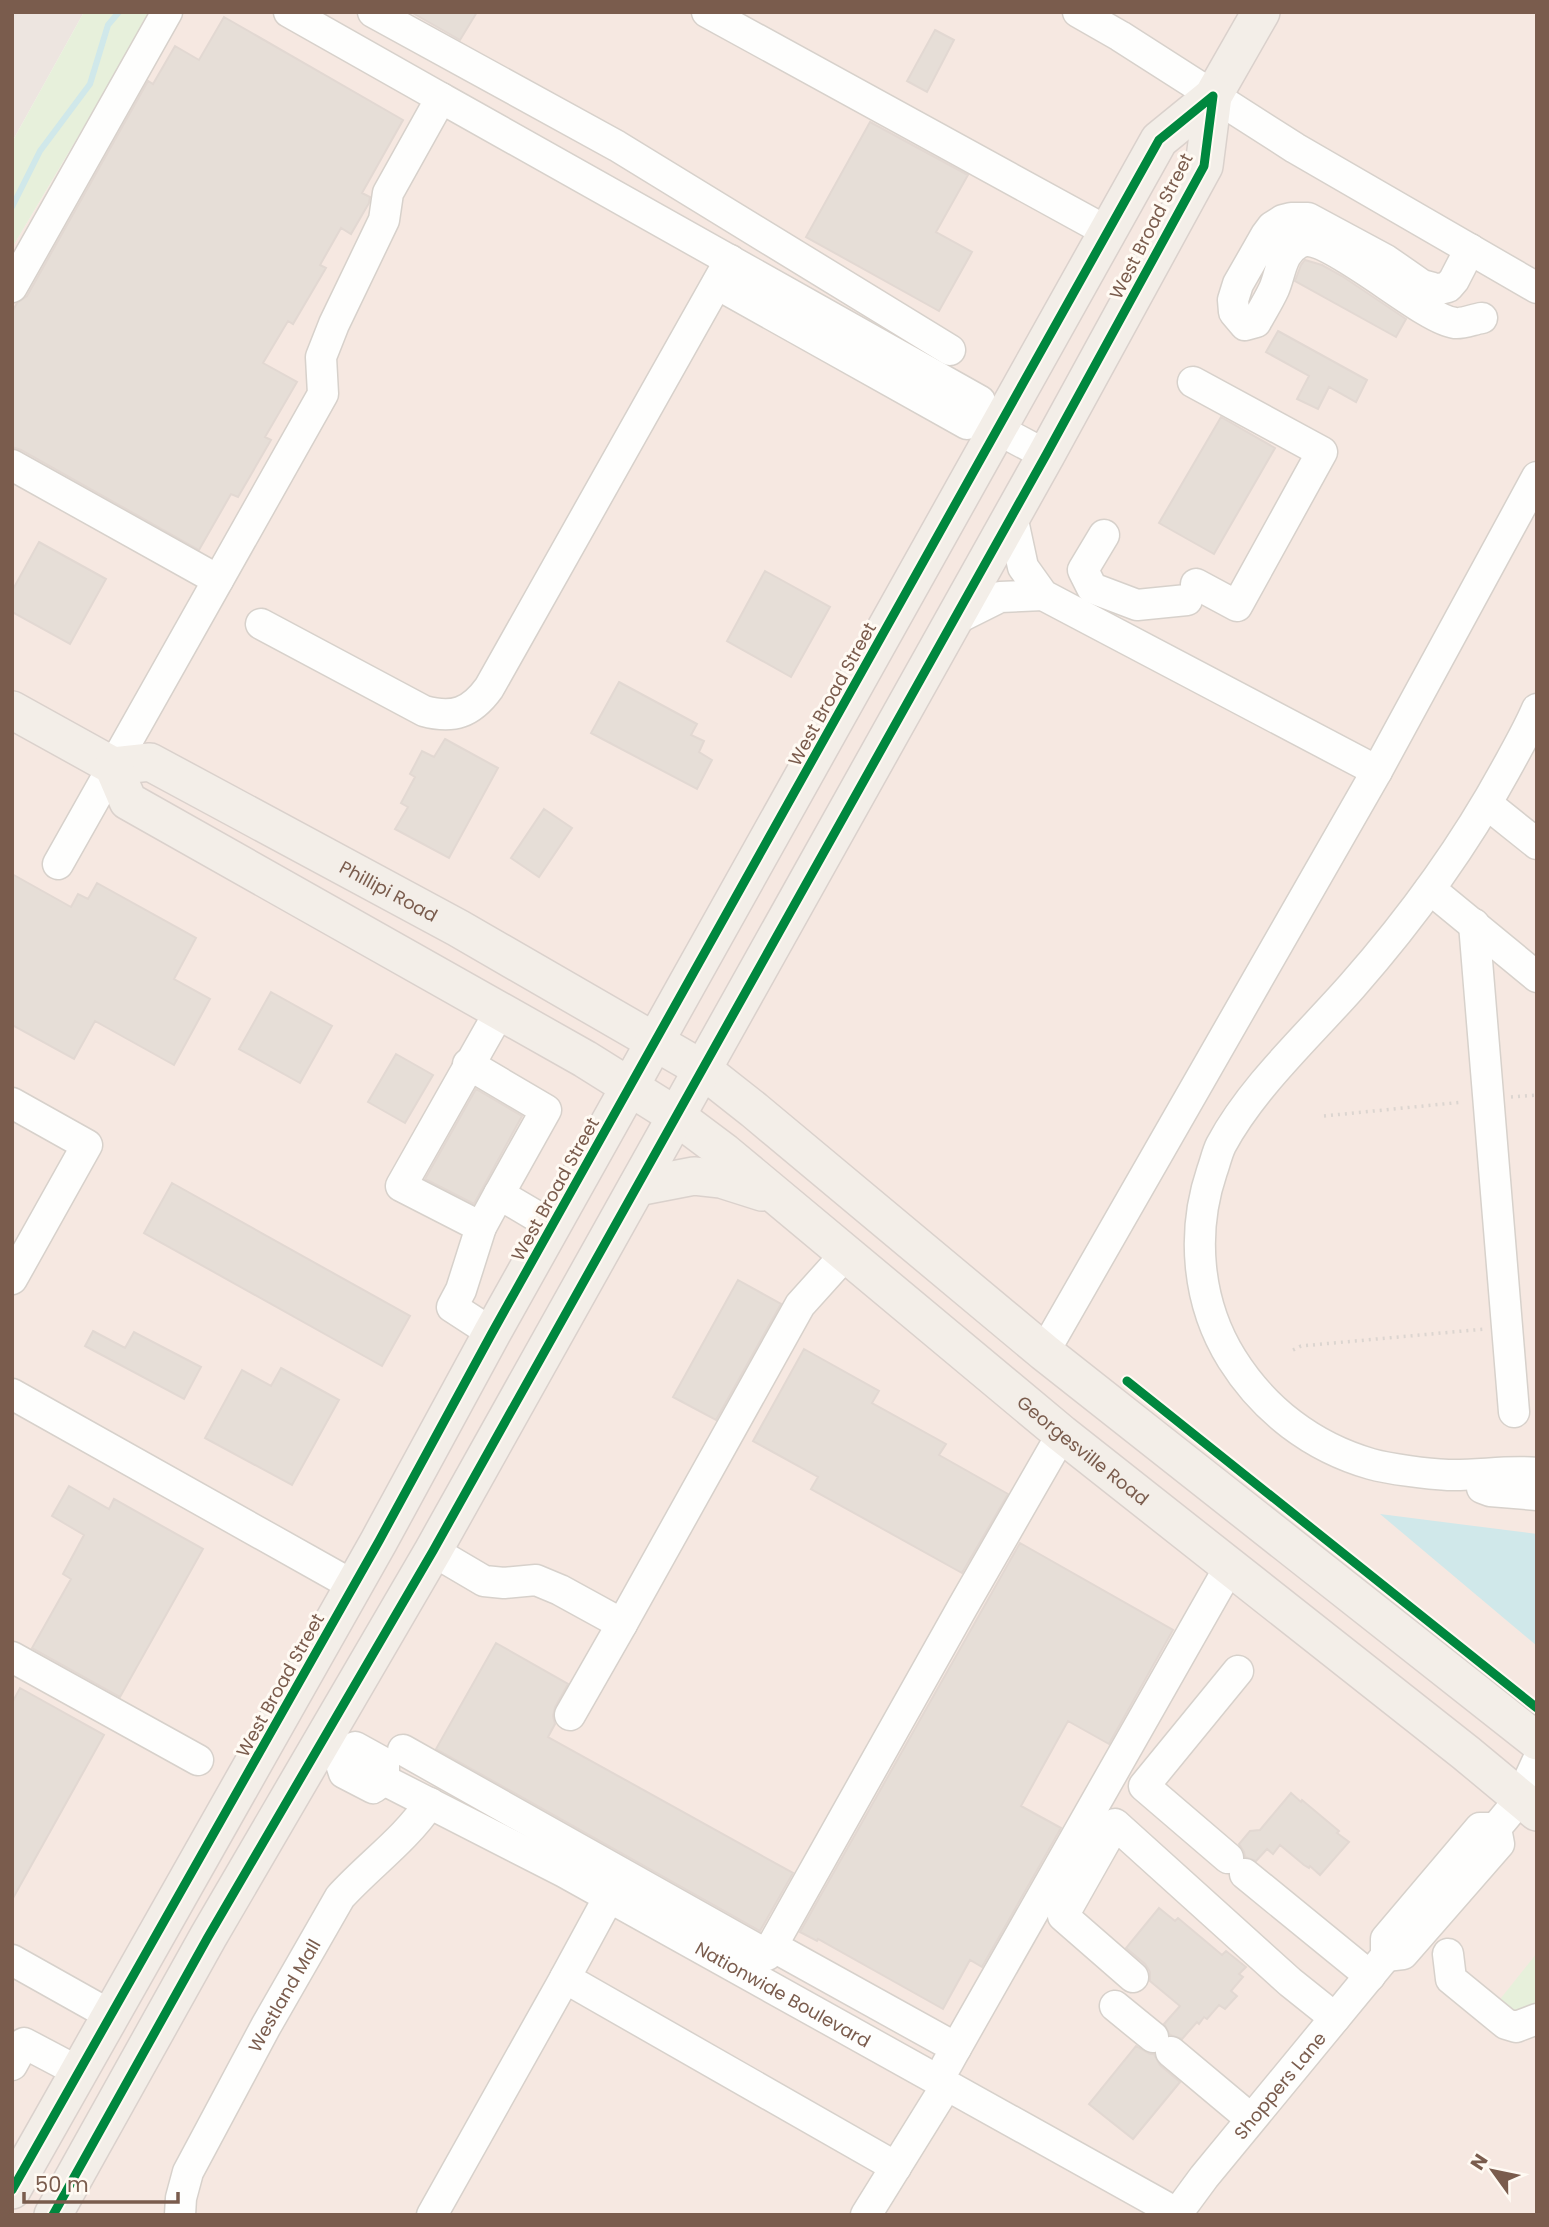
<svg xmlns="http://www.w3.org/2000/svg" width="1549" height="2227" font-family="Poppins,sans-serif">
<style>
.commercial{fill:#f6e8e1}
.industrial{fill:#ede5e0}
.green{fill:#e7f0db}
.water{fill:#d0e8ea}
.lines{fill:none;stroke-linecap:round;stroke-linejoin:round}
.stream{stroke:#d0e8ea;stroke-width:6}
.building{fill:#e6ded7;stroke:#e2d8d2;stroke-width:2}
.minor-casing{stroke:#d7d1cb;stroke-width:33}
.major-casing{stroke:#dad1cc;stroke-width:40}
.path{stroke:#dcd5d0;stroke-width:3.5;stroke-dasharray:2 5;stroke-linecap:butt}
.minor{stroke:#fefefd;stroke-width:30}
.major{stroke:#f3eee8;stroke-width:37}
.cycleway-casing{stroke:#fffaf3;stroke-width:13}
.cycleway{stroke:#00873e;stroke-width:9}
.labels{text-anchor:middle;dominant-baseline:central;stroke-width:6;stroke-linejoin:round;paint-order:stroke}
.street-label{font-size:18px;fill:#7a5c4d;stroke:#fffaf3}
</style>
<rect width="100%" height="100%" fill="#f9f5f0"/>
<path class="commercial" d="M 152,12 L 1537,12 L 1537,2215 L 12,2215 L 12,248 Z"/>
<path class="industrial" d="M 12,12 L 84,12 L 12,142 Z"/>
<path class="green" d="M 84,12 L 152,12 L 12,248 L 12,142 Z
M 1537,1953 L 1537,2012 L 1529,2015 L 1493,2008 Z"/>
<path class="water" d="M 1380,1514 L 1537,1534 L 1537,1646 Z"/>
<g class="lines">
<path class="stream" d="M 12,207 L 40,151 L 90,84 L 108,25 L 119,12"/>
</g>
<path class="building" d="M 411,12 L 477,12 L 460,40 Z
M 224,17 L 403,120 L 362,193 L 370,197 L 369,203 L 351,234 L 341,228 L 320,265 L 326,268 L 293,324 L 288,321 L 263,363 L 297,382 L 265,437 L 271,440 L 238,497 L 231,494 L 199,550 L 21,450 L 12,447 L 12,312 L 17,303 L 27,296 L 148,81 L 153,84 L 175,46 L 199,60 Z
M 935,30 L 954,40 L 927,92 L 907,81 Z
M 870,122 L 968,175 L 936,232 L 972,252 L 939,311 L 806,237 Z
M 1305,260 L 1322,265 L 1342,276 L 1406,319 L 1396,337 L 1295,281 L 1301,265 Z
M 1278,331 L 1367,380 L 1356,402 L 1329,387 L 1318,409 L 1297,399 L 1309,376 L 1266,352 Z
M 1221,417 L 1275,448 L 1214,554 L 1159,523 Z
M 39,542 L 106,579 L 70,644 L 12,612 L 12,591 Z
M 765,571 L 830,607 L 791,677 L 727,641 Z
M 619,682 L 697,724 L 691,735 L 704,741 L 699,752 L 712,760 L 697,789 L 591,733 Z
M 445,739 L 498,768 L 449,858 L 395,829 L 408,807 L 401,803 L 415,777 L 410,774 L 422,751 L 434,757 Z
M 544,809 L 572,828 L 539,877 L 511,858 Z
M 12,874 L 71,907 L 78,894 L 88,899 L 97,883 L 196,938 L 174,979 L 210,999 L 174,1065 L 95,1021 L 74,1059 L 12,1025 Z
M 271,992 L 332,1026 L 300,1083 L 239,1049 Z
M 396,1054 L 433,1075 L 405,1123 L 368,1102 Z
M 476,1089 L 522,1116 L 474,1204 L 425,1179 Z
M 172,1183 L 410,1316 L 382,1366 L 144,1233 Z
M 738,1280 L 781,1304 L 716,1420 L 673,1397 Z
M 93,1331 L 125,1348 L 134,1332 L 201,1367 L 184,1399 L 85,1346 Z
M 804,1349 L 879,1391 L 872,1403 L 946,1444 L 939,1455 L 1008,1494 L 962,1573 L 811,1489 L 818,1477 L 753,1441 Z
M 281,1368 L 339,1400 L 292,1485 L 205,1438 L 242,1370 L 271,1386 Z
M 69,1486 L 109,1509 L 114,1499 L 203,1549 L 120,1697 L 32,1648 L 71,1579 L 63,1574 L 84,1535 L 52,1516 Z
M 1020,1543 L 1173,1630 L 1109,1744 L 1068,1721 L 1021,1806 L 1061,1828 L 982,1967 L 970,1960 L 943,2009 L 818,1939 L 817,1941 L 800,1932 Z
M 496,1643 L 568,1684 L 555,1707 L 553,1716 L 555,1724 L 548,1737 L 793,1873 L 760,1931 L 436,1749 Z
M 20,1688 L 104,1735 L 12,1900 L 12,1703 Z
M 1291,1793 L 1301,1802 L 1302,1800 L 1339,1831 L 1337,1833 L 1349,1842 L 1320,1875 L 1310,1866 L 1309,1868 L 1304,1865 L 1280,1845 L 1273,1854 L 1267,1849 L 1256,1861 L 1245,1857 L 1244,1852 L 1239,1844 L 1250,1831 L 1260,1830 Z
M 1159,1908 L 1175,1921 L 1178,1918 L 1222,1955 L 1226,1951 L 1246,1967 L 1239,1974 L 1243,1977 L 1231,1991 L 1237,1996 L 1225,2009 L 1219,2005 L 1207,2019 L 1204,2017 L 1199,2024 L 1197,2022 L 1182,2039 L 1170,2035 L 1164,2024 L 1180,2006 L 1150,1981 L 1150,1972 L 1145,1964 L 1126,1948 Z
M 1136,2046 L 1150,2054 L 1154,2054 L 1160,2065 L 1180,2082 L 1133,2139 L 1089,2104 Z"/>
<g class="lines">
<g class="minor-casing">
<g id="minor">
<path d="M 289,12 L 441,98"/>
<path d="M 373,12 L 617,146 L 950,350"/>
<path d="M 707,12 L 1108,232"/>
<path d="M 1078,12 L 1120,36 L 1295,148 L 1537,288"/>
<path d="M 1470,249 L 1454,280 L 1448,287 L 1440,289 L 1433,288 L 1422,285 L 1386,260 L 1308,218 L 1291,218 L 1283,220 L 1272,227 L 1266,235 L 1238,284 L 1233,300 L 1234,312 L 1245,325 L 1256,322 C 1262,311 1269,300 1274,289 C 1281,273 1281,252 1299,243 C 1326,229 1421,319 1455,323 C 1463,324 1474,319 1482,318"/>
<path d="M 717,284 L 967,424 L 980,420 L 1046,455"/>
<path d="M 12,287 L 167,12"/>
<path d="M 1193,382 L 1322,452 L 1237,606 L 1196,584"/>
<path d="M 12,465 L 218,580"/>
<path d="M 1012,516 L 1023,567 L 1043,595 L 1377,771"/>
<path d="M 1104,535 L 1083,570 L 1092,588 L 1137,605 L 1187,600"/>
<path d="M 954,620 L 1000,597 L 1043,595"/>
<path d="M 261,624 L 424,711 C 453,719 471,713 489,688 L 730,260"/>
<path d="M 1537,709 C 1528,730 1517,749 1506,769 C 1464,846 1410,920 1352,986 C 1308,1036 1252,1087 1221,1145 C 1217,1153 1215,1163 1212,1171 C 1191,1233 1197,1303 1232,1359 C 1264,1410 1312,1447 1371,1464 C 1389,1469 1428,1474 1448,1475 C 1477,1476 1508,1470 1537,1473"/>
<path d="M 1487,804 L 1537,844"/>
<path d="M 58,864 L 323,394 L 321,357 L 334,324 L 384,220 L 388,193 L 441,98 L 980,401 L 980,420"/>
<path d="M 1430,889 L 1537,977"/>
<path d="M 1474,924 L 1514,1412"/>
<path d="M 500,1011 L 401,1186 L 481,1227 L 499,1194 L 553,1226"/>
<path d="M 468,1064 L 546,1110 L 499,1194"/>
<path d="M 12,1103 L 87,1145 L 12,1279"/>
<path d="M 481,1227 L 461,1290 L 452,1307 L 492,1333"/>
<path d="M 1044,1352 L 1377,771 L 1537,477"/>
<path d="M 12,1394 L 354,1586"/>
<path d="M 1482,1488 L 1490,1491 L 1537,1495"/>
<path d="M 433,1551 L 484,1581 L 504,1583 L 536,1580 L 560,1590 L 622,1624 L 800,1305 L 845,1255"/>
<path d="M 12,1657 L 198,1760"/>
<path d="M 570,1715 L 622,1624"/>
<path d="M 355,1747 L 384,1763 L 384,1780 L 373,1788 L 344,1773 L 338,1755 Z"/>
<path d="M 403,1750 L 767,1955 L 962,1608 L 1062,1434"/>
<path id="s1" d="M 384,1780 L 564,1872 L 1180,2215"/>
<path d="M 1228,1858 L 1144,1786 L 1238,1671"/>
<path d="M 1245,1874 L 1370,1976"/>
<path d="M 609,1897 L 565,1978 L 896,2167"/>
<path d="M 772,1946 L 956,2048 L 946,2066"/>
<path d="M 1448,1954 L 1451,1979 L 1506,2024 L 1516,2027 L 1537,2019"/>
<path d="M 1386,1956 L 1403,1954 L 1499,1844 L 1496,1828 L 1520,1799 L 1537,1762"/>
<path d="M 12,1960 L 110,2015"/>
<path d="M 1133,1977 L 1063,1916 L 1115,1824 L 1290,1982 L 1335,2018"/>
<path d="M 1115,2006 L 1153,2037"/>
<path d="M 956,2048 L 1229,1568"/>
<path d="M 1171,2052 L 1251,2119"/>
<path d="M 12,2065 L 24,2043 L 79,2072"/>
<path id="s2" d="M 180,2215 L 181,2198 L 188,2172 L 266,2026 L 340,1897 C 369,1865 405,1840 430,1803"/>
<path d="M 432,2215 L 565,1978"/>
<path d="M 866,2215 L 946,2086"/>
<path id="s3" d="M 1176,2215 L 1204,2177 L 1386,1956 L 1386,1939 L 1480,1828 L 1496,1828"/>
</g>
</g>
<g class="major-casing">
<g id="major">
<path id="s4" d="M 12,710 L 113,766 L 150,762 L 458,928 L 702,1069 L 754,1110 L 1044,1352 L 1537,1741"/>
<path id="s5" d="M 113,766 L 128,801 L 585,1059 L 676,1116 L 724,1152 L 1062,1434 L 1466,1753 L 1537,1812"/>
<path d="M 637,1187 L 694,1176 L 721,1179 L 762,1192"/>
<path d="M 12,2190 L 379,1541 L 492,1333 L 1159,140 L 1213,96 L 1261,12"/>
<path d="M 53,2215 L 208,1937 L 433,1551 L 1046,455 L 1204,166 L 1213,96"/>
</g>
</g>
<path class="path" d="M 1511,1097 L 1537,1095
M 1324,1116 L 1463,1102
M 1293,1350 L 1301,1346 L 1485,1329"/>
<use href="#minor" class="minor"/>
<use href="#major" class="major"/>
<g class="cycleway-casing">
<path id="cycleway" d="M 1127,1381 L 1537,1708
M 12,2190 L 379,1541 L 492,1333 L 1159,140 L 1213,96
M 53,2215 L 208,1937 L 433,1551 L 1046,455 L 1204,166 L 1213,96"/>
</g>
<use href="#cycleway" class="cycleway"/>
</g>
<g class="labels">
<g class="street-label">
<text transform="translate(1151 226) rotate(-63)">West Broad Street</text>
<text transform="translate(832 694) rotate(-61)">West Broad Street</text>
<text stroke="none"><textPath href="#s4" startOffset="424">Phillipi Road</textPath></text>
<text transform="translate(555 1189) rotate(-61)">West Broad Street</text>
<text stroke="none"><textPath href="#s5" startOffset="1197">Georgesville Road</textPath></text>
<text transform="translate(280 1685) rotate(-61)">West Broad Street</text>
<text stroke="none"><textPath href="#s1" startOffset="453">Nationwide Boulevard</textPath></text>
<text stroke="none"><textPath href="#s2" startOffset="245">Westland Mall</textPath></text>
<text stroke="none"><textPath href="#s3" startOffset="166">Shoppers Lane</textPath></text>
</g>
</g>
<rect width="1549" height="2227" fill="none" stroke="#7a5c4d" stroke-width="28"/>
<g transform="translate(1493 2171) rotate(303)" stroke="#fffaf3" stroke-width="5" paint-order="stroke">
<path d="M0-5L12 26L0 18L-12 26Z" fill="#7a5c4d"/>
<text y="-10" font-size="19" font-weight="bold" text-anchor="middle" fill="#7a5c4d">N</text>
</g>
<path d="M24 2192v10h154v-10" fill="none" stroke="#7a5c4d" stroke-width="3.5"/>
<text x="35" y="2192" font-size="21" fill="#7a5c4d" stroke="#fffaf3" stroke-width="5" paint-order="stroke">50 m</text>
</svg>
